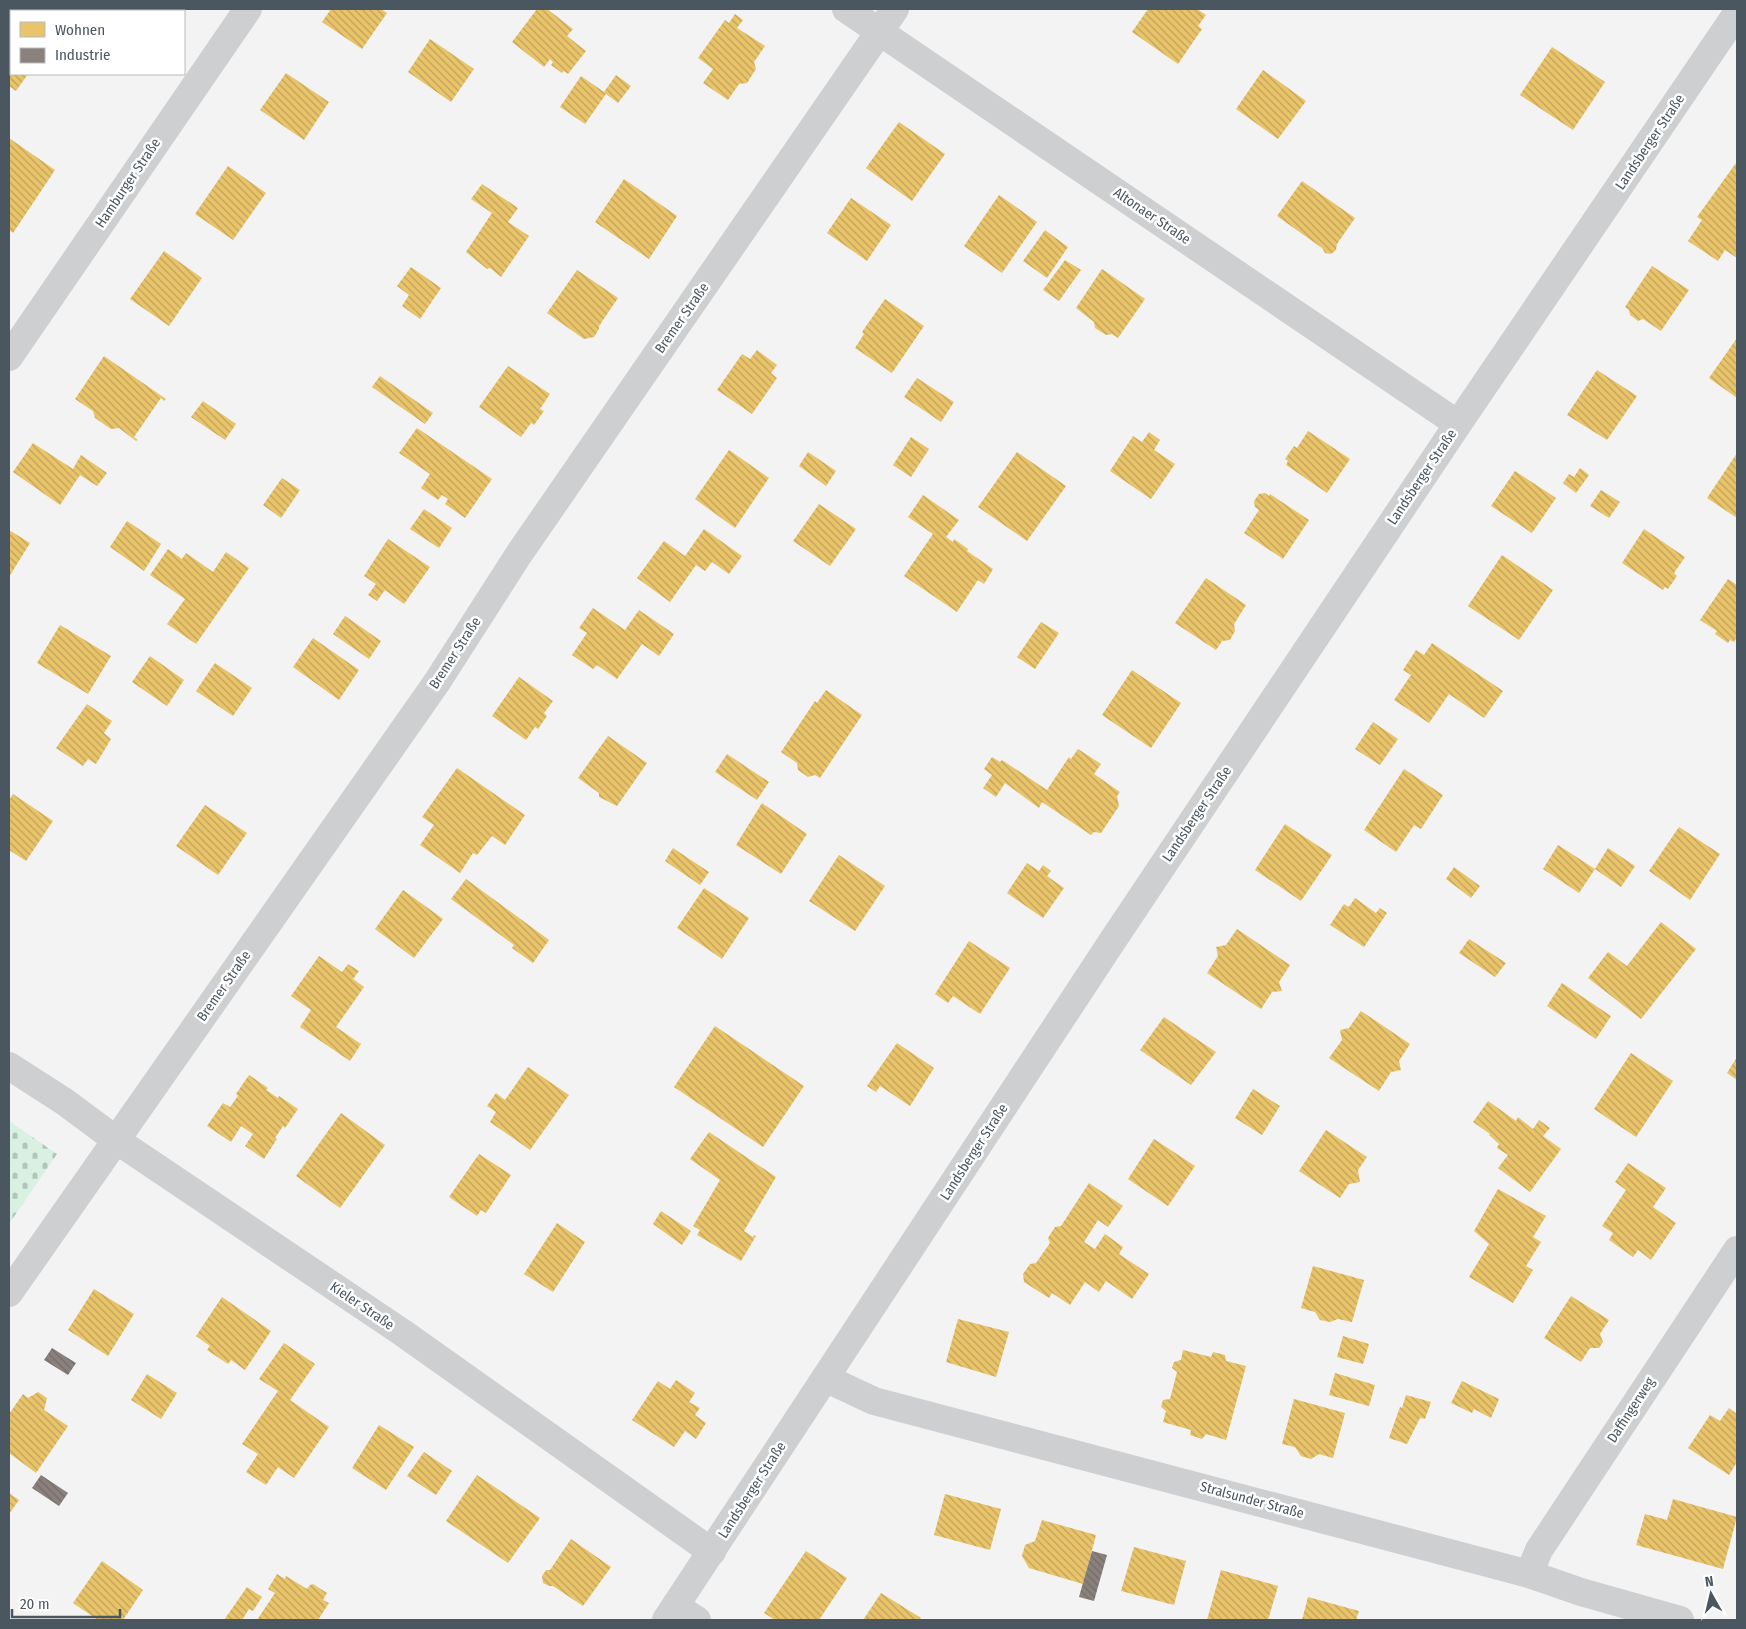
<svg xmlns="http://www.w3.org/2000/svg" width="1746" height="1629" font-family="'Fira Sans Condensed',sans-serif">
<style>
.cemetery{fill:url(#cemetery-stones)}
.homes{fill:url(#homes-back-hatch)}
.industry{fill:url(#industry-back-hatch)}
.lines{fill:none;stroke-linecap:round;stroke-linejoin:round}
.minor{stroke:#cdcfd1;stroke-width:28}
.labels{text-anchor:middle;dominant-baseline:central;stroke-width:5;stroke-linejoin:round;paint-order:stroke}
.street-label{font-size:14px;fill:#4a5660;stroke:#fff}
</style>
<defs>
<pattern id="cemetery-stones" width="16" height="16" patternUnits="userSpaceOnUse" patternTransform="scale(1.25)"><rect width="16" height="16" fill="#d8f1e1"/><path d="M2 7V4a2 2 0 0 1 4 0v3zM10 15v-3a2 2 0 0 1 4 0v3z" fill="#b1c6ba"/></pattern>
<pattern id="homes-back-hatch" width="6" height="6" patternUnits="userSpaceOnUse" patternTransform="scale(1.25)"><rect width="6" height="6" fill="#e9c46a"/><path d="M-1 5l2 2M0 0l6 6M5-1l2 2" fill="none" stroke="#bfa25b"/></pattern>
<pattern id="industry-back-hatch" width="6" height="6" patternUnits="userSpaceOnUse" patternTransform="scale(1.25)"><rect width="6" height="6" fill="#8a817c"/><path d="M-1 5l2 2M0 0l6 6M5-1l2 2" fill="none" stroke="#736c69"/></pattern>
</defs>
<rect width="100%" height="100%" fill="#f3f3f3"/>
<path class="cemetery" d="M 9,1121 L 57,1154 L 9,1224 Z"/>
<path class="homes" d="M 331,9 L 381,9 L 387,13 L 362,49 L 322,22 Z
M 537,9 L 547,9 L 573,29 L 567,36 L 586,51 L 568,74 L 564,71 L 562,73 L 551,65 L 553,62 L 550,59 L 544,67 L 512,42 Z
M 1148,9 L 1197,9 L 1206,15 L 1198,26 L 1202,29 L 1178,64 L 1132,32 Z
M 735,14 L 743,20 L 737,28 L 765,46 L 754,62 L 756,69 L 747,83 L 739,84 L 728,100 L 703,83 L 713,69 L 698,58 L 725,20 L 729,23 Z
M 11,20 L 11,74 L 28,74 L 16,91 L 9,86 L 9,24 Z
M 430,39 L 474,69 L 451,102 L 408,72 Z
M 1552,47 L 1605,82 L 1573,130 L 1520,95 Z
M 1263,70 L 1306,101 L 1278,139 L 1236,109 Z
M 286,73 L 329,102 L 304,140 L 260,110 Z
M 616,75 L 631,86 L 618,103 L 606,94 L 585,124 L 560,107 L 581,76 L 604,92 Z
M 899,122 L 945,154 L 912,201 L 866,168 Z
M 9,138 L 55,170 L 13,233 L 9,230 Z
M 1736,163 L 1737,164 L 1737,258 L 1725,250 L 1718,261 L 1688,241 L 1702,220 L 1697,217 Z
M 228,166 L 266,193 L 233,240 L 195,214 Z
M 624,179 L 677,216 L 649,259 L 595,222 Z
M 1302,181 L 1355,218 L 1337,244 L 1336,250 L 1331,254 L 1325,253 L 1322,248 L 1277,216 Z
M 482,184 L 518,208 L 508,222 L 529,236 L 501,277 L 490,268 L 487,269 L 466,252 L 492,213 L 471,199 Z
M 999,195 L 1037,222 L 1002,273 L 964,246 Z
M 851,198 L 891,225 L 867,261 L 827,233 Z
M 1045,230 L 1068,247 L 1047,278 L 1023,261 Z
M 164,251 L 202,278 L 169,326 L 130,299 Z
M 1065,260 L 1081,270 L 1059,301 L 1043,290 Z
M 1652,266 L 1689,290 L 1661,331 L 1643,319 L 1638,321 L 1630,315 L 1629,310 L 1625,307 Z
M 411,267 L 441,288 L 420,319 L 402,306 L 409,295 L 397,286 Z
M 1102,269 L 1145,299 L 1118,338 L 1112,334 L 1106,335 L 1095,328 L 1094,322 L 1076,308 Z
M 577,270 L 618,298 L 599,326 L 599,329 L 594,337 L 584,339 L 547,313 Z
M 885,299 L 924,326 L 892,373 L 855,348 L 864,334 L 862,332 Z
M 1737,338 L 1737,398 L 1709,378 Z
M 757,350 L 777,365 L 771,373 L 777,378 L 752,414 L 717,390 L 742,354 L 750,359 Z
M 104,356 L 166,399 L 164,401 L 161,398 L 134,437 L 138,440 L 136,441 L 119,428 L 111,429 L 95,418 L 93,411 L 75,399 Z
M 508,366 L 550,394 L 540,409 L 544,411 L 534,425 L 531,423 L 521,437 L 479,407 Z
M 1597,370 L 1637,396 L 1607,440 L 1567,415 Z
M 380,376 L 433,413 L 425,424 L 372,387 Z
M 917,378 L 954,402 L 941,422 L 904,397 Z
M 203,401 L 236,424 L 225,440 L 191,417 Z
M 417,428 L 492,479 L 465,518 L 445,504 L 448,499 L 442,495 L 438,500 L 421,488 L 430,474 L 399,453 Z
M 1308,431 L 1350,459 L 1327,493 L 1286,465 L 1288,461 L 1285,459 L 1294,446 L 1297,448 Z
M 1149,432 L 1160,440 L 1154,450 L 1175,464 L 1151,499 L 1110,471 L 1133,436 L 1142,442 Z
M 911,437 L 929,449 L 911,477 L 893,465 Z
M 33,443 L 73,469 L 81,455 L 107,473 L 97,486 L 80,475 L 60,505 L 13,472 Z
M 729,450 L 769,478 L 735,528 L 695,499 Z
M 808,452 L 836,471 L 826,486 L 799,466 Z
M 1017,452 L 1066,486 L 1027,541 L 978,507 Z
M 1737,453 L 1737,518 L 1707,498 Z
M 1580,468 L 1589,475 L 1576,493 L 1563,483 L 1569,474 L 1574,477 Z
M 1515,471 L 1556,498 L 1532,533 L 1491,506 Z
M 282,478 L 300,490 L 281,518 L 263,505 Z
M 1601,490 L 1620,502 L 1609,518 L 1590,506 Z
M 1265,493 L 1269,496 L 1270,494 L 1309,520 L 1283,559 L 1244,533 L 1259,510 L 1255,507 L 1254,501 L 1259,494 Z
M 923,495 L 959,520 L 946,537 L 953,542 L 954,539 L 968,549 L 967,551 L 993,569 L 984,584 L 978,580 L 957,612 L 904,576 L 933,534 L 908,517 Z
M 819,504 L 856,529 L 830,566 L 793,541 Z
M 424,509 L 452,528 L 439,548 L 410,529 Z
M 127,521 L 161,544 L 144,571 L 110,547 Z
M 704,529 L 742,556 L 729,574 L 712,562 L 705,571 L 696,565 L 670,602 L 637,578 L 664,541 L 685,556 Z
M 1644,529 L 1685,557 L 1674,573 L 1677,576 L 1668,589 L 1665,587 L 1663,590 L 1622,563 Z
M 9,530 L 30,543 L 9,577 Z
M 388,539 L 430,567 L 404,604 L 385,590 L 377,601 L 368,595 L 376,584 L 364,576 Z
M 168,549 L 182,559 L 186,553 L 213,572 L 226,552 L 249,568 L 196,644 L 167,624 L 185,599 L 150,575 Z
M 1502,555 L 1553,590 L 1519,640 L 1468,606 Z
M 1206,578 L 1246,605 L 1234,624 L 1235,631 L 1230,640 L 1222,641 L 1216,650 L 1175,623 Z
M 1728,579 L 1737,585 L 1737,637 L 1734,642 L 1730,640 L 1728,643 L 1715,634 L 1717,631 L 1700,620 Z
M 593,608 L 625,630 L 639,610 L 674,634 L 659,656 L 642,644 L 617,679 L 597,665 L 593,669 L 572,655 L 587,633 L 579,628 Z
M 345,616 L 381,641 L 369,659 L 333,634 Z
M 1041,622 L 1059,633 L 1035,669 L 1017,657 Z
M 60,625 L 111,656 L 88,694 L 37,663 Z
M 313,638 L 359,670 L 339,700 L 293,667 Z
M 1432,643 L 1503,691 L 1484,718 L 1449,694 L 1429,723 L 1394,700 L 1411,675 L 1403,670 L 1416,650 L 1424,655 Z
M 150,656 L 184,680 L 167,706 L 132,682 Z
M 215,663 L 252,688 L 233,716 L 196,691 Z
M 1132,670 L 1181,703 L 1151,748 L 1102,715 Z
M 519,677 L 553,701 L 544,713 L 547,716 L 538,729 L 535,727 L 526,740 L 492,716 Z
M 826,690 L 862,715 L 820,778 L 815,775 L 808,777 L 798,770 L 797,763 L 781,752 L 815,701 L 817,703 Z
M 87,704 L 112,721 L 104,733 L 111,739 L 96,764 L 88,759 L 83,766 L 56,748 Z
M 1373,722 L 1398,739 L 1380,765 L 1355,749 Z
M 608,736 L 647,763 L 617,806 L 599,797 L 599,793 L 578,778 Z
M 1078,749 L 1101,764 L 1094,774 L 1120,792 L 1117,796 L 1119,806 L 1101,833 L 1094,832 L 1091,835 L 1042,802 L 1039,808 L 1005,783 L 996,797 L 983,788 L 992,775 L 984,769 L 992,757 L 1000,762 L 1002,760 L 1047,790 L 1069,757 L 1071,759 Z
M 727,754 L 769,782 L 757,800 L 715,772 Z
M 457,768 L 525,815 L 505,845 L 492,836 L 477,855 L 473,853 L 460,873 L 420,845 L 434,825 L 422,817 Z
M 1404,769 L 1443,795 L 1421,829 L 1414,825 L 1396,852 L 1364,830 Z
M 13,794 L 53,821 L 26,861 L 9,850 L 9,800 Z
M 762,803 L 807,834 L 781,874 L 736,845 Z
M 205,805 L 247,833 L 218,875 L 176,846 Z
M 1285,824 L 1332,855 L 1301,901 L 1255,870 Z
M 1679,827 L 1720,854 L 1690,900 L 1649,871 Z
M 1558,845 L 1595,869 L 1579,893 L 1543,869 Z
M 673,848 L 709,872 L 700,885 L 665,861 Z
M 1608,848 L 1635,866 L 1621,887 L 1595,869 Z
M 839,855 L 885,886 L 855,931 L 809,901 Z
M 1027,863 L 1039,871 L 1043,865 L 1051,871 L 1047,876 L 1064,888 L 1043,918 L 1007,893 Z
M 1454,867 L 1480,886 L 1471,898 L 1446,879 Z
M 466,879 L 549,940 L 533,963 L 512,948 L 514,945 L 451,899 Z
M 704,888 L 749,918 L 722,959 L 677,928 Z
M 403,890 L 443,919 L 414,958 L 375,929 Z
M 1355,898 L 1376,913 L 1380,908 L 1387,913 L 1364,947 L 1330,925 L 1344,904 L 1349,907 Z
M 1661,922 L 1696,949 L 1641,1019 L 1588,978 L 1608,952 L 1627,966 Z
M 1237,929 L 1290,965 L 1279,982 L 1282,991 L 1272,992 L 1261,1009 L 1207,973 L 1218,956 L 1216,947 L 1226,945 Z
M 1469,939 L 1506,963 L 1495,977 L 1459,953 Z
M 969,941 L 1010,968 L 980,1014 L 953,996 L 948,1003 L 935,994 Z
M 319,956 L 342,972 L 348,964 L 359,971 L 353,979 L 364,987 L 336,1027 L 361,1044 L 350,1061 L 300,1027 L 311,1010 L 291,996 Z
M 1562,983 L 1611,1016 L 1596,1039 L 1547,1006 Z
M 1361,1011 L 1410,1044 L 1399,1061 L 1401,1070 L 1391,1072 L 1379,1091 L 1329,1058 L 1342,1040 L 1340,1030 L 1349,1028 Z
M 1164,1017 L 1216,1052 L 1191,1085 L 1140,1050 Z
M 715,1026 L 804,1086 L 763,1147 L 674,1087 Z
M 897,1043 L 934,1068 L 910,1106 L 880,1086 L 876,1092 L 867,1086 Z
M 1631,1053 L 1673,1081 L 1636,1137 L 1594,1109 Z
M 1737,1057 L 1737,1080 L 1727,1073 Z
M 528,1067 L 569,1095 L 530,1150 L 490,1122 L 496,1112 L 487,1106 L 496,1093 L 505,1100 Z
M 249,1075 L 268,1088 L 266,1090 L 278,1098 L 279,1096 L 298,1109 L 285,1128 L 283,1126 L 275,1138 L 277,1139 L 264,1159 L 245,1146 L 253,1134 L 241,1126 L 231,1142 L 207,1126 L 223,1103 L 230,1107 L 238,1096 L 236,1094 Z
M 1253,1089 L 1280,1106 L 1262,1135 L 1235,1118 Z
M 1488,1101 L 1516,1121 L 1518,1117 L 1533,1129 L 1539,1120 L 1550,1128 L 1543,1136 L 1561,1149 L 1530,1192 L 1498,1168 L 1508,1155 L 1497,1148 L 1499,1144 L 1489,1135 L 1490,1134 L 1473,1122 Z
M 341,1113 L 385,1145 L 340,1208 L 296,1176 Z
M 1326,1130 L 1367,1157 L 1358,1170 L 1360,1182 L 1349,1184 L 1340,1198 L 1299,1171 Z
M 709,1132 L 776,1177 L 744,1231 L 753,1237 L 754,1235 L 756,1236 L 741,1261 L 697,1235 L 700,1230 L 693,1226 L 720,1180 L 690,1159 Z
M 1154,1139 L 1195,1166 L 1168,1206 L 1128,1179 Z
M 479,1154 L 511,1175 L 486,1213 L 481,1210 L 477,1216 L 449,1197 Z
M 1628,1163 L 1666,1188 L 1653,1207 L 1676,1223 L 1651,1260 L 1638,1250 L 1633,1257 L 1609,1240 L 1613,1233 L 1602,1226 L 1626,1190 L 1615,1182 Z
M 1089,1183 L 1123,1206 L 1108,1227 L 1098,1220 L 1084,1242 L 1095,1249 L 1105,1234 L 1123,1247 L 1119,1254 L 1149,1274 L 1132,1299 L 1106,1281 L 1099,1292 L 1085,1282 L 1070,1305 L 1052,1293 L 1049,1298 L 1024,1282 L 1023,1274 L 1030,1264 L 1036,1263 L 1050,1243 L 1048,1238 L 1055,1227 L 1061,1226 Z
M 1498,1189 L 1546,1216 L 1533,1237 L 1541,1242 L 1526,1266 L 1533,1270 L 1513,1303 L 1469,1277 L 1489,1244 L 1474,1231 Z
M 661,1211 L 691,1231 L 682,1245 L 653,1224 Z
M 557,1223 L 585,1242 L 553,1292 L 524,1274 Z
M 1313,1266 L 1364,1280 L 1352,1322 L 1338,1319 L 1330,1322 L 1320,1320 L 1315,1312 L 1301,1308 Z
M 94,1289 L 134,1314 L 108,1356 L 68,1330 Z
M 1571,1296 L 1609,1320 L 1600,1334 L 1603,1342 L 1599,1348 L 1590,1348 L 1581,1362 L 1544,1338 Z
M 222,1297 L 271,1331 L 245,1370 L 231,1360 L 228,1364 L 207,1350 L 210,1346 L 196,1336 Z
M 958,1319 L 1009,1332 L 996,1377 L 946,1362 Z
M 1343,1336 L 1369,1344 L 1363,1364 L 1337,1357 Z
M 284,1343 L 315,1364 L 290,1400 L 329,1427 L 294,1478 L 278,1467 L 266,1485 L 246,1472 L 258,1454 L 242,1444 L 278,1391 L 259,1379 Z
M 1183,1350 L 1211,1357 L 1213,1352 L 1225,1355 L 1226,1361 L 1246,1366 L 1226,1440 L 1206,1434 L 1202,1439 L 1190,1435 L 1191,1430 L 1163,1422 L 1166,1411 L 1161,1407 L 1163,1400 L 1170,1399 L 1177,1372 L 1172,1368 L 1174,1362 L 1181,1360 Z
M 1335,1373 L 1375,1385 L 1369,1406 L 1329,1395 Z
M 147,1374 L 177,1393 L 161,1419 L 131,1400 Z
M 676,1380 L 695,1393 L 689,1402 L 700,1408 L 695,1415 L 706,1423 L 696,1439 L 685,1431 L 674,1447 L 632,1420 L 658,1381 L 670,1389 Z
M 1462,1381 L 1499,1399 L 1491,1418 L 1474,1409 L 1472,1413 L 1451,1403 Z
M 38,1392 L 47,1398 L 44,1410 L 68,1426 L 36,1473 L 9,1453 L 9,1414 L 23,1394 L 28,1398 Z
M 1406,1395 L 1431,1402 L 1425,1419 L 1420,1418 L 1407,1444 L 1389,1438 L 1400,1407 L 1402,1408 Z
M 1294,1399 L 1345,1413 L 1333,1458 L 1319,1454 L 1311,1459 L 1301,1456 L 1295,1447 L 1282,1444 Z
M 1729,1408 L 1737,1414 L 1737,1462 L 1729,1475 L 1688,1448 L 1710,1415 L 1720,1421 Z
M 379,1425 L 414,1447 L 386,1490 L 352,1468 Z
M 424,1452 L 452,1471 L 436,1495 L 407,1476 Z
M 477,1475 L 540,1518 L 508,1563 L 446,1521 Z
M 9,1493 L 19,1500 L 9,1514 Z
M 945,1494 L 1001,1509 L 990,1550 L 934,1535 Z
M 1673,1499 L 1737,1517 L 1723,1569 L 1636,1545 L 1645,1514 L 1667,1520 Z
M 1042,1520 L 1096,1535 L 1083,1584 L 1029,1568 L 1022,1556 L 1025,1545 L 1035,1541 Z
M 571,1539 L 611,1567 L 583,1606 L 553,1586 L 549,1586 L 543,1583 L 542,1576 L 546,1570 L 550,1570 Z
M 1134,1547 L 1186,1561 L 1174,1605 L 1121,1591 Z
M 806,1551 L 847,1578 L 819,1620 L 775,1620 L 764,1613 Z
M 102,1561 L 143,1590 L 123,1620 L 98,1620 L 73,1603 Z
M 1221,1570 L 1278,1586 L 1268,1620 L 1207,1620 Z
M 277,1574 L 285,1579 L 286,1576 L 307,1589 L 310,1585 L 313,1584 L 327,1593 L 323,1600 L 329,1603 L 318,1620 L 257,1620 L 275,1593 L 268,1589 Z
M 247,1587 L 262,1597 L 253,1611 L 249,1609 L 242,1620 L 224,1620 Z
M 881,1593 L 921,1618 L 919,1620 L 863,1620 Z
M 1308,1597 L 1359,1611 L 1356,1620 L 1302,1620 Z"/>
<path class="industry" d="M 52,1348 L 76,1363 L 68,1375 L 44,1360 Z
M 41,1475 L 68,1493 L 59,1506 L 32,1488 Z
M 1092,1551 L 1107,1555 L 1094,1601 L 1079,1597 Z"/>
<g class="lines">
<path class="minor" d="M 846,9 L 1458,424
M 9,357 L 248,9
M 9,1066 L 65,1102 L 116,1140 L 403,1333 L 712,1552
M 9,1293 L 437,682 L 519,554 L 895,9
M 825,1378 L 874,1401 L 1529,1574 L 1581,1592 L 1680,1620
M 1529,1574 L 1539,1550 L 1737,1250
M 675,1606 L 697,1620
M 666,1620 L 1113,940 L 1458,424 L 1737,13"/>
</g>
<g class="labels">
<g class="street-label">
<text transform="translate(1650 142) rotate(-56)">Landsberger Straße</text>
<text transform="translate(128 183) rotate(-56)">Hamburger Straße</text>
<text transform="translate(1152 216) rotate(34)">Altonaer Straße</text>
<text transform="translate(682 318) rotate(-55)">Bremer Straße</text>
<text transform="translate(1422 477) rotate(-56)">Landsberger Straße</text>
<text transform="translate(455 653) rotate(-57)">Bremer Straße</text>
<text transform="translate(1197 814) rotate(-56)">Landsberger Straße</text>
<text transform="translate(224 986) rotate(-55)">Bremer Straße</text>
<text transform="translate(974 1152) rotate(-57)">Landsberger Straße</text>
<text transform="translate(362 1306) rotate(34)">Kieler Straße</text>
<text transform="translate(1631 1410) rotate(-57)">Daffingerweg</text>
<text transform="translate(752 1490) rotate(-57)">Landsberger Straße</text>
<text transform="translate(1252 1500) rotate(15)">Stralsunder Straße</text>
</g>
</g>
<rect width="1746" height="1629" fill="none" stroke="#4a5660" stroke-width="20"/>
<rect x="10" y="10" width="175" height="65" fill="#ffffff" stroke="#b7bbbf"/>
<rect x="20" y="22" width="25" height="15" fill="#e9c46a" stroke="#b7bbbf"/>
<text x="55" y="35" font-size="15" fill="#4a5660">Wohnen</text>
<rect x="20" y="48" width="25" height="15" fill="#8a817c" stroke="#b7bbbf"/>
<text x="55" y="60" font-size="15" fill="#4a5660">Industrie</text>
<g transform="translate(1711 1594) rotate(352)" stroke="#ffffff" stroke-width="4" paint-order="stroke">
<path d="M0-4L9 19L0 12L-9 19Z" fill="#4a5660"/>
<text y="-8" font-size="14" font-weight="bold" text-anchor="middle" fill="#4a5660">N</text>
</g>
<path d="M12 1609v8h108v-8" fill="none" stroke="#4a5660" stroke-width="2.5"/>
<text x="20" y="1609" font-size="15" fill="#4a5660" stroke="#ffffff" stroke-width="4" paint-order="stroke">20 m</text>
</svg>
